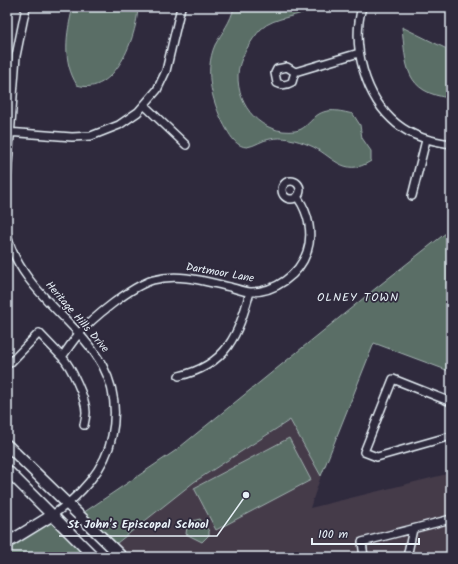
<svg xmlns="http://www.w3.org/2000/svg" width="458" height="564" font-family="Kalam,sans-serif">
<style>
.built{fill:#443a4a}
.green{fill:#5a6e66;stroke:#a1b0af}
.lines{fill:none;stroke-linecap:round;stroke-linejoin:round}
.street-casing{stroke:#e8f1f8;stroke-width:10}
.secondary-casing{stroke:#e8f1f8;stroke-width:13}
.street{stroke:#2f2a3d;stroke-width:7}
.secondary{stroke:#2f2a3d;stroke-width:10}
.labels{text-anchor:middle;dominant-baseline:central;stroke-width:3.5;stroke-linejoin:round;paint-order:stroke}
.street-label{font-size:11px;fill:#e8f1f8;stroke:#2f2a3d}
.neighbourhood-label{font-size:12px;letter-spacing:1px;fill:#e8f1f8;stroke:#2f2a3d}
.leader{fill:none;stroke:#e8f1f8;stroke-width:1.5}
.callout-dot{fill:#e8f1f8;stroke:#2f2a3d;stroke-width:1.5}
.callout-label{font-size:12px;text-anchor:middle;font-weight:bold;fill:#e8f1f8;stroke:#2f2a3d;stroke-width:3.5;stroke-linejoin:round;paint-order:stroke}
</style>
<rect width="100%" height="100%" fill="#2f2a3d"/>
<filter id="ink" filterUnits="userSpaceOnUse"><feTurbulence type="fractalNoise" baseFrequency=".025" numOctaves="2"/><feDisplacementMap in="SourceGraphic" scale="8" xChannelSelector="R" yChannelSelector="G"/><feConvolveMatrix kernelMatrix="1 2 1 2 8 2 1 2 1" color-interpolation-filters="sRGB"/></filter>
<g filter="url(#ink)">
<path class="built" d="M 291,420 L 321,476 L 310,508 L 451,473 L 451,557 L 122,557 L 112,547 L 194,482 Z"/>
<path class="green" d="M 73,7 L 138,7 C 137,36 115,97 77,85 C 62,61 66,34 73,7 Z
M 234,7 L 314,7 C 299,18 275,16 261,29 C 251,40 238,60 238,75 C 237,107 262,135 295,131 C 304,130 309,122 315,117 C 326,107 340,111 353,114 L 360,125 L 362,138 L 371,151 L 371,161 C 343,179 332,154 309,145 C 297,140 282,136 270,139 C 262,140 255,146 247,147 C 237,147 231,137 227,130 C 213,106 203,72 215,45 C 222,32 231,22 234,7 Z
M 402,27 L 451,51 L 451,98 C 404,93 406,65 402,27 Z
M 451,229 L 451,369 L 449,371 L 374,343 L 321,476 L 290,420 L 194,482 L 112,547 L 80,515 L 175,451 L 376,288 Z
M 289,438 L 311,480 L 216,530 L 194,488 Z
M 51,516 L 87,552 L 80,557 L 7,557 L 7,543 Z
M 200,519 L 209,531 L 209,535 L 202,542 L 186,534 L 187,526 L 193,521 Z"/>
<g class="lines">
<g class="street-casing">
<path id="street" d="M 362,7 C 351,46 365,98 397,124 C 413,137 431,141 451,144
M 295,72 L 287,67 L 277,69 L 275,73 L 277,83 C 283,86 287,85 292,82 L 295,72 L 359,53
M 145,106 L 186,145
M 7,132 L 72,137 L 91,136 L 119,125 L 138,112 L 157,90 L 166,71 L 181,7
M 7,177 L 16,56 L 26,7
M282 190a9 9 0 1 1 18 0a9 9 0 1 1-18 0Z
M 412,196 L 426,140
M 7,235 C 27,315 132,338 112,436 C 106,469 78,498 51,516
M 62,357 C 71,366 86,399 86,412 C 86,416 85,420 84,425
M 7,363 L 10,363 L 39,333 L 62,357 C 67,350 72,342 78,335 C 92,318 132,286 153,280 C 179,273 204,281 230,287 C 237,289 244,292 251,292 C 275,292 299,275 307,252 C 313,234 309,214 298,198
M 179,376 C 227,365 238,335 250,292
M 451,402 L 393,379 L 364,452 L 377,457 L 451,436
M 364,557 L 362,542 L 451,519
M 407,557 L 413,529"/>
</g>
<g class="secondary-casing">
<path id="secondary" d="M 7,445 L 122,557
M 7,470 L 94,557
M 7,543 L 51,516"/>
</g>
<use href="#street" class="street"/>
<use href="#secondary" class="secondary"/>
</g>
</g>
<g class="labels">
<g class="street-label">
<text transform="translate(220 273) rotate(10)">Dartmoor Lane</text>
<text transform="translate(77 317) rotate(49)">Heritage Hills Drive</text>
</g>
<g class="neighbourhood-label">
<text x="358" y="297">OLNEY TOWN</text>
</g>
</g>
<path class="leader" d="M246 495L217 536H59"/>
<circle class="callout-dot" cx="246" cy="495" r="4"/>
<g class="callout-label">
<text x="138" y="528">St John's Episcopal School</text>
</g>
<rect width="458" height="564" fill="none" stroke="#2f2a3d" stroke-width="24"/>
<rect x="12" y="12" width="434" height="540" fill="none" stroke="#e8f1f8" stroke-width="1.5" filter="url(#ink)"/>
<path d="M312 538v6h107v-6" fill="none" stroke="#e8f1f8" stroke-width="2"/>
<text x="318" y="538" font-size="12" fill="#e8f1f8" stroke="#2f2a3d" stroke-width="3" paint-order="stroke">100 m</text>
</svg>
